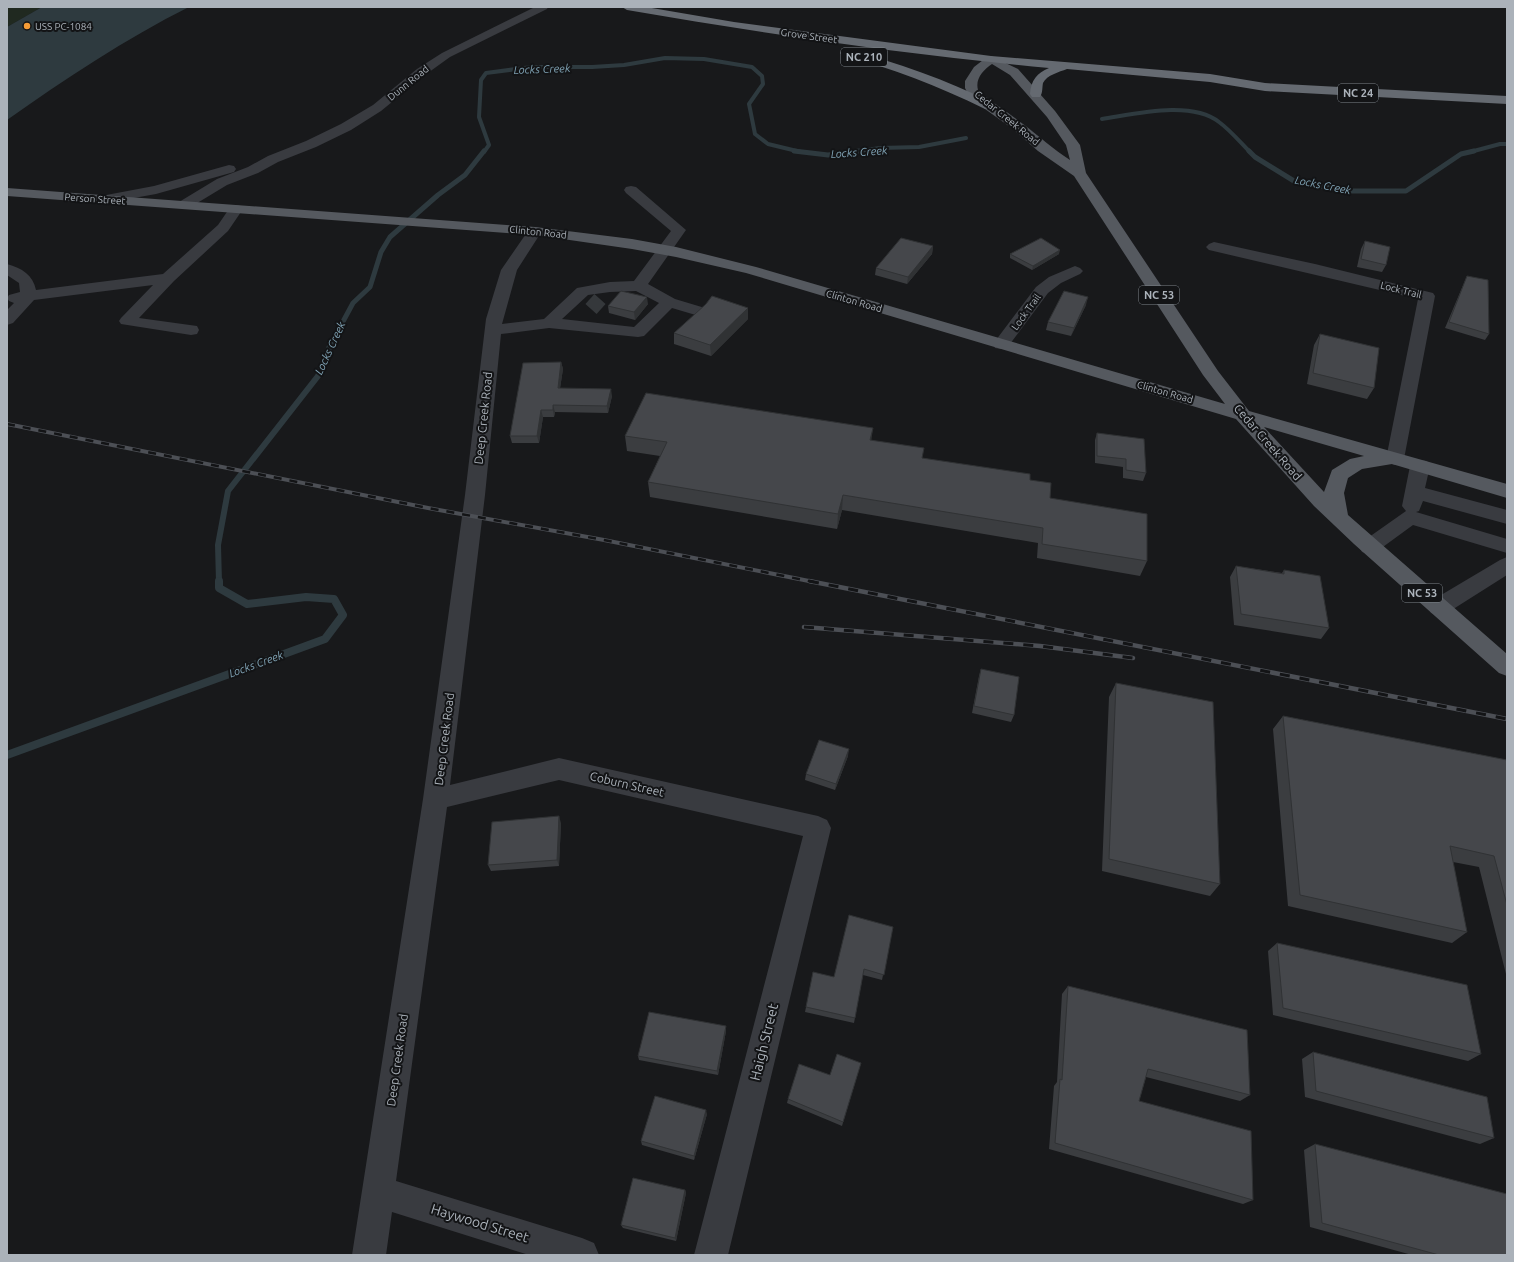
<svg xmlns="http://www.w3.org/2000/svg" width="1514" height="1262" font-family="Ubuntu,sans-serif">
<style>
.green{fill:#202920}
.water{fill:#2e3a3f}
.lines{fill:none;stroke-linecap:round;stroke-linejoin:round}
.stream-far3{stroke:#2e3a3f;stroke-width:4}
.stream-far2{stroke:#2e3a3f;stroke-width:5}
.stream-far1{stroke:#2e3a3f;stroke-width:6}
.stream{stroke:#2e3a3f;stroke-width:8}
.minor-tunnel{stroke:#35383b;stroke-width:15;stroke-dasharray:15 8;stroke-linecap:butt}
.minor{fill:#393b40;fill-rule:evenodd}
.major{fill:#55595f;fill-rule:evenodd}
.highway{fill:#656a71;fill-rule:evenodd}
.rail-far1-casing{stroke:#4c4f55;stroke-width:4}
.rail-casing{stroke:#4c4f55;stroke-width:4.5}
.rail-far1{stroke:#131416;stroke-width:2.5;stroke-dasharray:8;stroke-linecap:butt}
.rail{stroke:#131416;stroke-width:3;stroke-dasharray:10;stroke-linecap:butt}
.wall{fill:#3b3d40}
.shaded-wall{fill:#303234}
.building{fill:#45474b;stroke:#303234}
.poi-dot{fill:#f59b36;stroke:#131416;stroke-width:1.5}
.labels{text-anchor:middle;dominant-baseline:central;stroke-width:4;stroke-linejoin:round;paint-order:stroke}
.far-poi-label{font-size:10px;fill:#abb2ba;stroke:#131416;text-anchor:start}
.far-street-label{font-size:10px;fill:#abb2ba;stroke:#131416}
.shield{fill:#131416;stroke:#7d8389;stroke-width:1}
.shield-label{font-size:11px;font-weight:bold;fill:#abb2ba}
.far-water-label{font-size:11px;font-style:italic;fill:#81a4b6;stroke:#131416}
.street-label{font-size:12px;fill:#abb2ba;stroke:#131416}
.near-street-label{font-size:14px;fill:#abb2ba;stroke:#131416}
</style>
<rect width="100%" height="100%" fill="#18191b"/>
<path class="green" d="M 7,7 L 42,7 L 7,27 Z"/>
<path class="water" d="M 42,7 L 189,7 C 125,39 65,79 7,120 L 7,27 Z"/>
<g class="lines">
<path class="stream-far3" d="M 1102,119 C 1135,114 1191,100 1219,122 C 1230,130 1240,142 1250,152
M 484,152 L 489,145 L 479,117 L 481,80 L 486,73 L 532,67 L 592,67 L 624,65 L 665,58 L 704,59 L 752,67 L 762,76 L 763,84 L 749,104 L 755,134 L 768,144 L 801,152
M 852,152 L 880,148 L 919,147 L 966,138
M 1470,152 L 1500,144 L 1507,144"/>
<path class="stream-far2" d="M 794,151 L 828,155 L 859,151
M 1249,151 L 1255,157 L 1294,181 L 1346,191 L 1406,191 L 1461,154 L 1474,151
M 332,342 L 353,303 L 370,287 L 381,252 L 390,237 L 438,195 L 465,175 L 484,151"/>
<path class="stream-far1" d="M 219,582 L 218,545 L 228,491 L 318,376 L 332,341"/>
<path class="stream" d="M 7,755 L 325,639 L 343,615 L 334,599 L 306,597 L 247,604 L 219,588 L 219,581"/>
<path class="minor-tunnel" d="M 591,309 L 600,299"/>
<path class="minor" d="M 535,7 L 548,7 L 547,9 L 450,57 L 425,75 L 381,111 L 351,130 L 316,147 L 278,162 L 258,173 L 227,185 L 189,208 L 184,209 L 179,208 L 177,205 L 179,202 L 217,179 L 248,167 L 268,156 L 306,141 L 341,124 L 373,105 L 417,69 L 442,53 Z
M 229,165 L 234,166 L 236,169 L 234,172 L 156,194 L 106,203 L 101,202 L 99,199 L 101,196 L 154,186 Z
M 631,186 L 636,187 L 686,230 L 648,284 L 675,299 L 705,308 L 707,311 L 705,314 L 699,316 L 672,308 L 644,336 L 638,337 L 549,328 L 501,334 L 485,495 L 450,785 L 559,758 L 818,816 L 827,820 L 831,828 L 728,1255 L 694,1255 L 803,836 L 559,780 L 447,807 L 396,1181 L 582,1238 L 594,1243 L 599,1255 L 529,1255 L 392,1212 L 386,1255 L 352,1255 L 423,799 L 465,495 L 486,319 L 501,270 L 530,228 L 535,227 L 540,228 L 542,231 L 517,270 L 502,324 L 544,319 L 577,288 L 610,282 L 634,281 L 671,231 L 626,193 L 624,190 L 626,187 ZM 636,291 L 659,303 L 634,327 L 562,319 L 588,295 L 610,292 Z
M 236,205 L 241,206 L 243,209 L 228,231 L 174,281 L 139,318 L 197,326 L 199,330 L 197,334 L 191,335 L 121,324 L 119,321 L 121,318 L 153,285 L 34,300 L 13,323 L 7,325 L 7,310 L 14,303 L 9,301 L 7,298 L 9,295 L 20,292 L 19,283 L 7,275 L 7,264 C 22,268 33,275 36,290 L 163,274 L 218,225 L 231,206 Z
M 1214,242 L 1315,264 L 1433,293 L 1435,296 L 1404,459 L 1402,463 L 1395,465 L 1388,463 L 1386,459 L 1418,299 L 1209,250 L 1206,247 L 1209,244 Z
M 1075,266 L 1080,268 L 1083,271 L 1080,274 L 1061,283 L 1048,293 L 1007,348 L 1001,349 L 995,348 L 993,344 L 1036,287 L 1049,277 Z
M 1420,460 L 1427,461 L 1430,466 L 1425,488 L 1507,510 L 1507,524 L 1423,501 L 1419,511 L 1416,512 L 1507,539 L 1507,553 L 1413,525 L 1376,552 L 1369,554 L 1362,552 L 1359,547 L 1362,542 L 1406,511 L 1402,506 L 1410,466 L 1413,461 Z
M 1507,557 L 1507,575 L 1447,613 L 1439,615 L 1431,613 L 1428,607 L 1431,601 L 1500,560 Z"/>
<path class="major" d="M 991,56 L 1018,69 L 1055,111 L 1080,145 L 1086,173 L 1218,371 L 1249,411 L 1507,484 L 1507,498 L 1392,464 L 1362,469 L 1348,478 L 1344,493 L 1348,515 L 1507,654 L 1507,676 L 1499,673 L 1354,544 L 1314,506 L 1236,419 L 746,273 L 676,257 L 632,249 L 535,235 L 7,196 L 7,188 L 535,227 L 632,239 L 676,247 L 756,267 L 1225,404 L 1203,375 L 1074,176 L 1038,151 L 1013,129 L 985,109 L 967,92 L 965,88 L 965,81 L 974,67 L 987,57 ZM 992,64 L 1010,75 L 1047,117 L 1066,145 L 1070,160 C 1053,149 1039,136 1023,124 C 1008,112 992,103 978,90 C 975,79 983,70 992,64 ZM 1264,427 L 1364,456 L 1350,459 L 1332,470 L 1324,492 Z"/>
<path class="highway" d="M 622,7 L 646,7 L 734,22 L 991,56 L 1210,74 L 1265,83 L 1507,96 L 1507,104 L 1265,91 L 1210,82 L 1067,69 C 1059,72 1047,75 1043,83 C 1042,88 1043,92 1040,97 L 1032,97 L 1030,94 C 1031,80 1037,73 1049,68 C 908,55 767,34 627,10 Z
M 846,50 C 898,62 946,80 993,103 L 995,106 L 993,109 L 985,109 C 938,86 892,68 842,55 L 840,53 L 842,51 Z"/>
<g class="rail-far1-casing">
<path id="rail-far1" d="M 7,424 L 428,508 L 604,540 L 814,582"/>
</g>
<g class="rail-casing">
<path id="rail" d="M 809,581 L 1507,719
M 804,627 L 1040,646 L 1133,658"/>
</g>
<use href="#rail-far1" class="rail-far1"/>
<use href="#rail" class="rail"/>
</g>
<path class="wall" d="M 1365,241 L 1386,265 L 1382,272 L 1357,267 L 1361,249 Z
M 933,246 L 932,254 L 907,284 L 875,275 L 876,268 Z
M 1010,254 L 1059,254 L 1032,270 L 1010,258 Z
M 1467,276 L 1489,334 L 1485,340 L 1445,328 L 1464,283 Z
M 648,304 L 635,320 L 609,313 L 608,306 Z
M 1086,305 L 1071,336 L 1046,330 L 1048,322 Z
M 748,319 L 711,356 L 674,344 L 674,333 Z
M 1320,334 L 1374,388 L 1367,399 L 1307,384 L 1314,345 Z
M 561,362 L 563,369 L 560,388 L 612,396 L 608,413 L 555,412 L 554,417 L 543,417 L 539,443 L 512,443 L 510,436 Z
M 1097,433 L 1146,473 L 1143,481 L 1123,478 L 1123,467 L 1095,463 L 1095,440 Z
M 625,436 L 872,440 L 923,458 L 1030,480 L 1050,498 L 1147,561 L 1140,576 L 1037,558 L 1038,543 L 842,510 L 837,529 L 650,497 L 648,482 L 660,456 L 627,451 Z
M 1236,566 L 1282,573 L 1284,570 L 1329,628 L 1321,639 L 1234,625 L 1230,577 Z
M 981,669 L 1014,715 L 1011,722 L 972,713 L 979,676 Z
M 1116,683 L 1220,884 L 1210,896 L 1102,871 L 1109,697 Z
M 1283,716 L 1507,760 L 1507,978 L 1479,867 L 1453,862 L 1467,932 L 1452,943 L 1288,906 L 1273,729 Z
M 848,756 L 835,790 L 805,780 L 806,774 Z
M 561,823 L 559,866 L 491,871 L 488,865 Z
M 893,927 L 882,980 L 863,975 L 854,1023 L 805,1012 L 806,1007 L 834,977 Z
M 1277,943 L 1481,1054 L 1468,1061 L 1273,1015 L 1268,951 Z
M 1068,986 L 1250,1095 L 1240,1101 L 1146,1077 L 1139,1101 L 1253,1200 L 1243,1204 L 1049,1149 L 1054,1086 L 1057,1082 L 1062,994 Z
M 726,1026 L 726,1031 L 718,1075 L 639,1060 L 638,1056 Z
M 1313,1052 L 1494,1138 L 1480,1144 L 1305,1097 L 1302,1059 Z
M 861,1063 L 842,1126 L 787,1103 L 788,1099 L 830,1075 Z
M 707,1114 L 694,1160 L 642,1145 L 641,1141 Z
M 1315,1144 L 1507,1255 L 1412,1255 L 1310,1227 L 1304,1150 Z
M 685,1190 L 686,1193 L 676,1241 L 623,1228 L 621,1225 Z"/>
<path class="shaded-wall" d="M 933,246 L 932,254 L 907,284 L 908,277 Z
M 1060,250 L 1059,254 L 1032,270 L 1033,266 Z
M 647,297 L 648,304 L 635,320 L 634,312 Z
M 1088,297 L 1086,305 L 1071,336 L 1074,328 Z
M 748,308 L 748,319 L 711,356 L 710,345 Z
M 561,362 L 563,369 L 559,395 L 558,388 Z
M 611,389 L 612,396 L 608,413 L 607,406 Z
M 553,405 L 555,412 L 554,417 L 553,410 Z
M 541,410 L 543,417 L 539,443 L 537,436 Z
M 873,428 L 871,443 L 870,440 Z
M 843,495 L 842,510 L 837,529 L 838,514 Z
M 849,749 L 848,756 L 835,790 L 836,784 Z
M 559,816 L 561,823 L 559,866 L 557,860 Z
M 726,1026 L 726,1031 L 718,1075 L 717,1071 Z
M 706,1110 L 707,1114 L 694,1160 L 694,1156 Z
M 685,1190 L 686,1193 L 676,1241 L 675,1238 Z"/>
<path class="building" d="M 901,238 L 933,246 L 908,277 L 876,268 Z
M 1041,238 L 1060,250 L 1033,266 L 1010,254 Z
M 1365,241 L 1390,247 L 1386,265 L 1361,259 Z
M 1467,276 L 1488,280 L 1489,334 L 1449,322 Z
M 621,291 L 647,297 L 634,312 L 608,306 Z
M 1064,291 L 1088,297 L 1074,328 L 1048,322 Z
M 712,296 L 748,308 L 710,345 L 674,333 L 706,304 Z
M 1320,334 L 1379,348 L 1374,388 L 1313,373 Z
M 561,362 L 558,388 L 611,389 L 607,406 L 553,405 L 553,410 L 541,410 L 537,436 L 510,436 L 523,363 Z
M 646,393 L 873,428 L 870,440 L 924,448 L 922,458 L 1030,474 L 1030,480 L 1051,483 L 1050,498 L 1147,514 L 1147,561 L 1042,544 L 1043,528 L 843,495 L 838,514 L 648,482 L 667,442 L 625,436 Z
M 1097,433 L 1144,439 L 1146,473 L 1126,470 L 1126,459 L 1097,456 Z
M 1236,566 L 1284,574 L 1284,570 L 1320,576 L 1329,628 L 1241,614 Z
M 981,669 L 1019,677 L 1014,715 L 974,706 Z
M 1116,683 L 1213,702 L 1220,884 L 1109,859 Z
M 1283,716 L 1507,760 L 1507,905 L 1494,856 L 1450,846 L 1467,932 L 1300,895 Z
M 819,740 L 849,749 L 836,784 L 806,774 Z
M 559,816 L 557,860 L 488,865 L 492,822 Z
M 849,915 L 893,927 L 884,975 L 864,969 L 855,1018 L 806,1007 L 813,972 L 834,977 Z
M 1277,943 L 1467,985 L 1481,1054 L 1283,1008 Z
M 1068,986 L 1247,1030 L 1250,1095 L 1148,1069 L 1139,1101 L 1251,1131 L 1253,1200 L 1055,1143 L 1060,1079 L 1062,1080 Z
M 649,1012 L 726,1026 L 717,1071 L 638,1056 Z
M 1313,1052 L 1487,1097 L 1494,1138 L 1316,1091 Z
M 837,1054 L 861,1063 L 843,1122 L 788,1099 L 799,1064 L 830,1075 Z
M 655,1096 L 706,1110 L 694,1156 L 641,1141 Z
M 1315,1144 L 1507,1194 L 1507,1255 L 1439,1255 L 1322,1223 Z
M 633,1178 L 685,1190 L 675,1238 L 621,1225 Z"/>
<circle class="poi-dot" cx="27" cy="26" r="4"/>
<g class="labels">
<g class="far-poi-label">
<text x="35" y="26">USS PC-1084</text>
</g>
<g class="far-street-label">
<text transform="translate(809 36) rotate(8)">Grove Street</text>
<text transform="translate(408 83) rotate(-39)">Dunn Road</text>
<text transform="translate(1007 118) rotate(39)">Cedar Creek Road</text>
<text transform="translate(95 199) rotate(4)">Person Street</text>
<text transform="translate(538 232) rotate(6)">Clinton Road</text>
<text transform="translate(1401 290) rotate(14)">Lock Trail</text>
<text transform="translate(854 301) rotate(16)">Clinton Road</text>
<text transform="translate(1026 312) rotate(-54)">Lock Trail</text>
<text transform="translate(1165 392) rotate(16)">Clinton Road</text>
</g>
<g class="shield">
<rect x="841" y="48" width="46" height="18" rx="3"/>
<rect x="1338" y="84" width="40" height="18" rx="3"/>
<rect x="1139" y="286" width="40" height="18" rx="3"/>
<rect x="1402" y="584" width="40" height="18" rx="3"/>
</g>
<g class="shield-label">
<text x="864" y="57">NC 210</text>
<text x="1358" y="93">NC 24</text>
<text x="1159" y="295">NC 53</text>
<text x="1422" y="593">NC 53</text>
</g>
<g class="far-water-label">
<text transform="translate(542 69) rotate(-2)">Locks Creek</text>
<text transform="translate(859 152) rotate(-4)">Locks Creek</text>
<text transform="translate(1323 185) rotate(11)">Locks Creek</text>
<text transform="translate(330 348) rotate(-65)">Locks Creek</text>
<text transform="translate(256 664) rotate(-20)">Locks Creek</text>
</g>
<g class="street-label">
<text transform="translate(483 418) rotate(-84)">Deep Creek Road</text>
<text transform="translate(1268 442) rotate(49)">Cedar Creek Road</text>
<text transform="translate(444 739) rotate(-83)">Deep Creek Road</text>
<text transform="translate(627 784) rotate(13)">Coburn Street</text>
<text transform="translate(397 1060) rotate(-82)">Deep Creek Road</text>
</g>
<g class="near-street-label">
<text transform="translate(764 1042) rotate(-76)">Haigh Street</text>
<text transform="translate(480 1223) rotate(17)">Haywood Street</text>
</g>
</g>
<rect width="1514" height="1262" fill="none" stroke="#abb2ba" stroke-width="16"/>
</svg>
